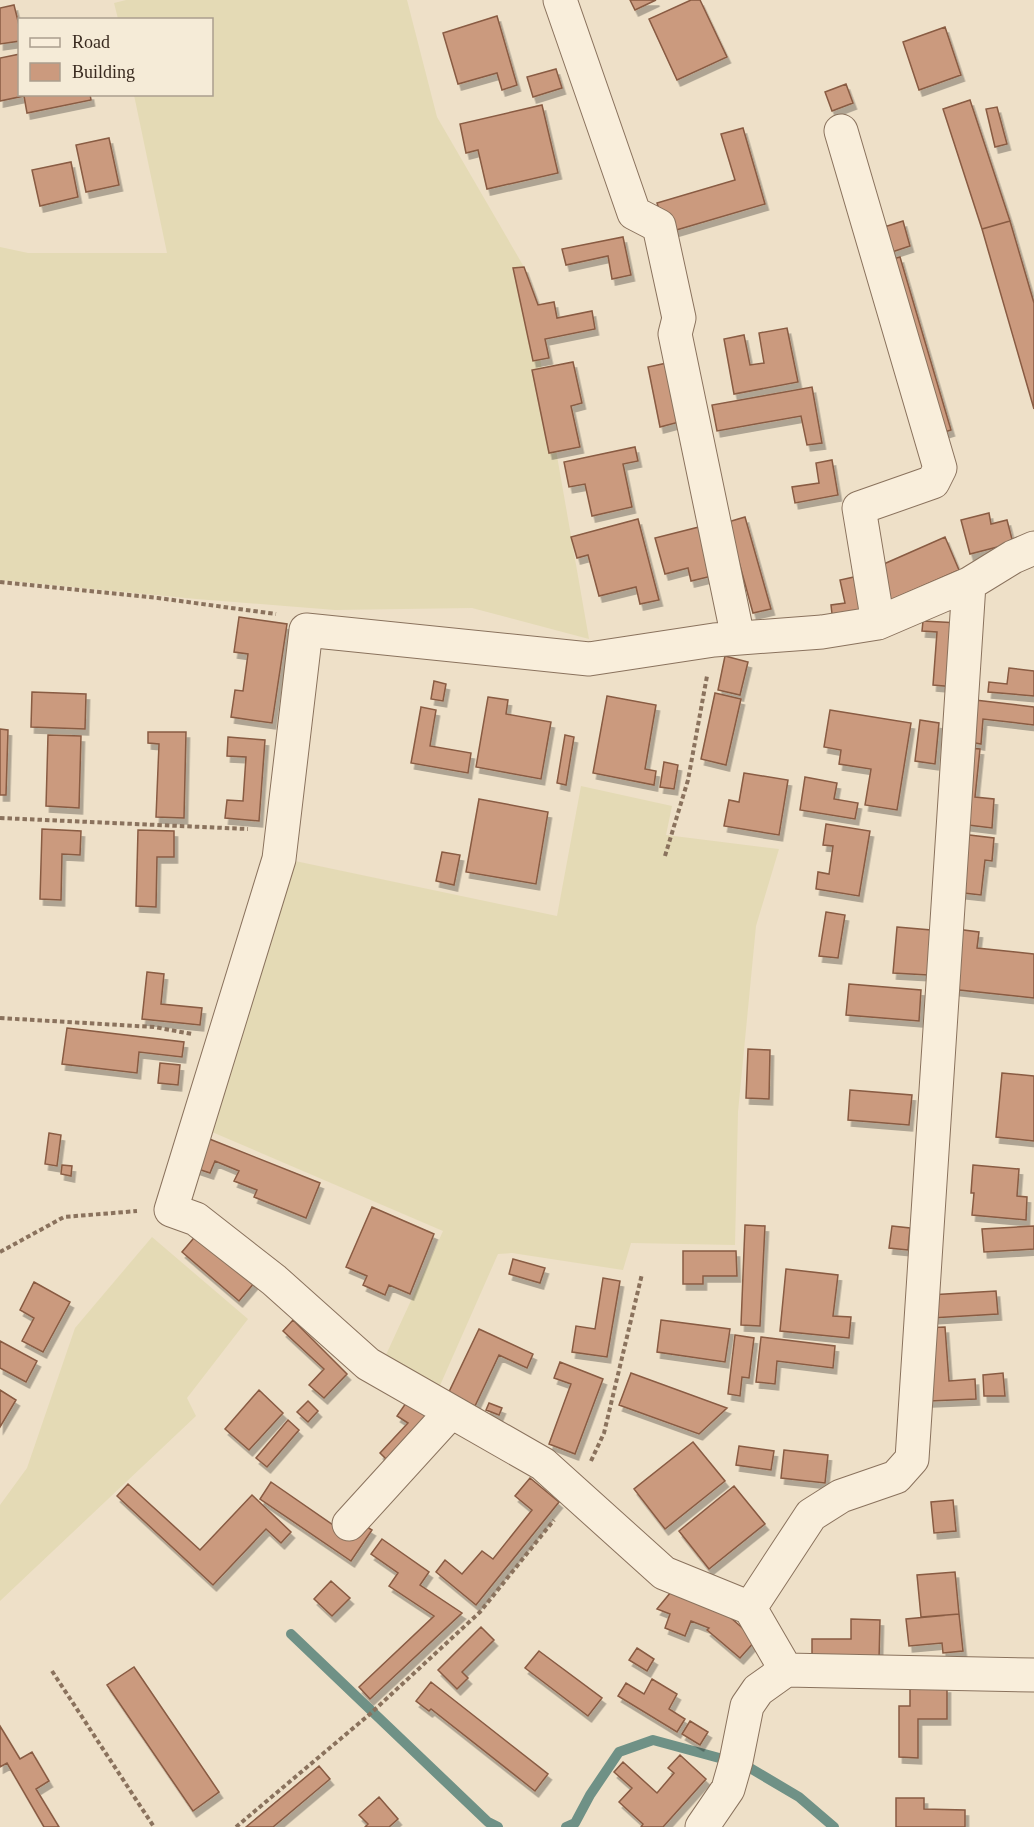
<svg xmlns="http://www.w3.org/2000/svg" width="1034" height="1827" font-family="Georgia,serif">
<style>
.farmland{fill:#e4dab5}
.lines{fill:none;stroke-linecap:round;stroke-linejoin:round}
.stream{stroke:#6f9186;stroke-width:10}
.building{fill:#cb9a7e;stroke:#895b43;stroke-width:1.5;filter:url(#shadow)}
.minor-casing{stroke:#8a725d;stroke-width:35}
.path{stroke:#8a725d;stroke-width:4;stroke-dasharray:4.5 3;stroke-linecap:butt}
.minor{stroke:#f9eedb;stroke-width:33}
</style>
<defs>
<filter id="shadow"><feDropShadow dx="3.5" dy="6" stdDeviation="0" flood-color="#0004"/></filter>
</defs>
<rect width="100%" height="100%" fill="#eee0c8"/>
<path class="farmland" d="M 126,0 L 407,0 L 437,117 L 524,267 L 589,639 L 472,608 L 335,610 L 196,599 L 0,580 L 0,247 L 28,253 L 167,253 L 134,95 L 212,94 L 212,20 L 118,19 L 114,3 Z
M 581,786 L 672,806 L 666,835 L 779,849 L 756,926 L 738,1112 L 735,1245 L 631,1243 L 623,1270 L 512,1253 L 498,1254 L 438,1390 L 385,1357 L 443,1231 L 212,1132 L 295,861 L 557,916 Z
M 152,1237 L 248,1319 L 187,1398 L 196,1416 L 0,1601 L 0,1505 L 27,1468 L 75,1328 Z"/>
<g class="lines">
<path class="stream" d="M 291,1634 L 488,1822 L 498,1827
M 566,1827 L 575,1823 L 590,1795 L 619,1752 L 653,1740 L 745,1765 L 799,1797 L 834,1827"/>
</g>
<path class="building" d="M 630,0 L 656,0 L 635,10 Z
M 691,0 L 700,0 L 727,57 L 677,80 L 649,19 Z
M 14,5 L 20,29 L 20,41 L 0,44 L 0,8 Z
M 497,16 L 517,85 L 502,90 L 497,73 L 458,84 L 443,33 Z
M 945,27 L 961,75 L 919,90 L 903,42 Z
M 20,54 L 20,94 L 90,94 L 91,100 L 27,113 L 24,96 L 0,101 L 0,58 Z
M 556,69 L 562,88 L 533,97 L 527,77 Z
M 846,84 L 853,103 L 832,111 L 825,92 Z
M 970,100 L 1010,221 L 982,229 L 943,109 Z
M 542,105 L 558,173 L 487,189 L 478,150 L 466,153 L 460,124 Z
M 997,107 L 1007,144 L 995,147 L 986,109 Z
M 743,128 L 765,204 L 666,233 L 657,203 L 735,180 L 721,134 Z
M 109,138 L 119,185 L 86,192 L 76,145 Z
M 71,162 L 78,197 L 40,206 L 32,170 Z
M 903,221 L 910,246 L 889,253 L 881,228 Z
M 1010,221 L 1034,303 L 1034,409 L 982,229 Z
M 623,237 L 631,275 L 612,279 L 608,256 L 566,265 L 562,249 Z
M 900,257 L 951,430 L 935,435 L 883,262 Z
M 524,267 L 538,305 L 554,302 L 557,318 L 592,311 L 595,329 L 545,339 L 549,358 L 533,361 L 513,268 Z
M 787,328 L 798,382 L 734,394 L 724,339 L 744,335 L 750,365 L 764,363 L 759,333 Z
M 573,362 L 582,403 L 571,406 L 580,447 L 549,453 L 532,370 Z
M 667,363 L 679,422 L 660,427 L 648,367 Z
M 812,387 L 822,443 L 807,445 L 801,416 L 717,431 L 712,405 Z
M 635,447 L 638,461 L 623,464 L 632,507 L 592,516 L 585,484 L 569,487 L 564,462 Z
M 832,460 L 838,495 L 795,503 L 792,487 L 819,483 L 816,463 Z
M 989,513 L 991,524 L 1007,520 L 1013,543 L 970,554 L 961,520 Z
M 745,517 L 771,609 L 753,613 L 728,522 Z
M 638,519 L 659,600 L 640,604 L 636,587 L 599,596 L 588,555 L 577,558 L 571,537 Z
M 699,527 L 712,576 L 691,581 L 688,568 L 665,574 L 655,538 Z
M 945,537 L 959,570 L 891,600 L 877,567 Z
M 854,577 L 860,610 L 832,614 L 831,605 L 845,603 L 840,580 Z
M 239,617 L 287,624 L 272,723 L 231,717 L 235,690 L 243,691 L 248,654 L 234,652 Z
M 923,621 L 959,623 L 955,687 L 933,685 L 937,632 L 922,631 Z
M 725,656 L 748,662 L 740,695 L 718,690 Z
M 1009,668 L 1034,671 L 1034,696 L 988,692 L 989,682 L 1007,684 Z
M 434,681 L 446,684 L 443,701 L 431,699 Z
M 32,692 L 86,694 L 85,729 L 31,727 Z
M 715,693 L 741,699 L 726,765 L 701,759 Z
M 607,696 L 656,705 L 645,769 L 656,771 L 654,785 L 593,773 Z
M 488,697 L 508,700 L 506,714 L 551,722 L 541,779 L 476,767 Z
M 975,700 L 1034,707 L 1034,725 L 983,719 L 981,744 L 970,742 Z
M 421,707 L 436,710 L 430,746 L 471,753 L 468,773 L 411,763 Z
M 830,710 L 911,723 L 897,810 L 865,805 L 871,769 L 839,764 L 841,750 L 824,747 Z
M 920,720 L 939,723 L 935,764 L 915,761 Z
M 0,729 L 8,730 L 6,795 L 0,795 Z
M 148,732 L 186,732 L 184,818 L 156,817 L 159,744 L 148,743 Z
M 48,735 L 81,736 L 79,808 L 46,806 Z
M 565,735 L 574,737 L 566,785 L 557,783 Z
M 228,737 L 265,740 L 259,821 L 225,818 L 227,800 L 243,801 L 246,757 L 227,756 Z
M 968,748 L 980,749 L 975,797 L 994,799 L 992,828 L 960,824 Z
M 664,762 L 678,765 L 674,789 L 660,787 Z
M 744,773 L 788,780 L 779,835 L 724,826 L 729,800 L 739,802 Z
M 805,777 L 837,783 L 834,799 L 858,803 L 855,819 L 800,810 Z
M 479,799 L 548,812 L 536,884 L 466,872 Z
M 826,824 L 870,831 L 859,896 L 816,889 L 818,872 L 829,874 L 833,846 L 823,845 Z
M 42,829 L 81,831 L 80,855 L 62,854 L 61,900 L 40,899 Z
M 138,830 L 174,831 L 174,857 L 157,857 L 156,907 L 136,906 Z
M 961,834 L 994,838 L 992,861 L 985,860 L 981,895 L 955,892 Z
M 442,852 L 460,855 L 454,885 L 436,881 Z
M 826,912 L 845,915 L 838,958 L 819,956 Z
M 897,927 L 931,930 L 928,975 L 893,973 Z
M 956,929 L 979,932 L 977,948 L 1034,954 L 1034,998 L 950,989 Z
M 147,972 L 164,974 L 161,1004 L 202,1008 L 200,1025 L 142,1019 Z
M 849,984 L 921,990 L 919,1021 L 846,1015 Z
M 67,1028 L 184,1042 L 182,1057 L 139,1052 L 137,1073 L 62,1064 Z
M 748,1049 L 770,1050 L 769,1099 L 746,1098 Z
M 160,1063 L 180,1065 L 178,1085 L 158,1083 Z
M 1002,1073 L 1034,1076 L 1034,1141 L 996,1137 Z
M 850,1090 L 912,1095 L 909,1125 L 848,1120 Z
M 49,1133 L 61,1135 L 57,1166 L 45,1164 Z
M 207,1138 L 320,1183 L 306,1218 L 254,1197 L 257,1190 L 234,1181 L 239,1171 L 215,1161 L 210,1173 L 195,1168 Z
M 62,1165 L 72,1166 L 71,1176 L 61,1174 Z
M 973,1165 L 1019,1169 L 1017,1196 L 1027,1197 L 1026,1220 L 972,1215 L 974,1193 L 971,1193 Z
M 372,1207 L 434,1234 L 410,1294 L 389,1285 L 385,1295 L 363,1285 L 367,1276 L 346,1267 Z
M 745,1225 L 765,1226 L 760,1326 L 741,1325 Z
M 892,1226 L 910,1228 L 908,1250 L 889,1248 Z
M 1034,1226 L 1034,1249 L 984,1252 L 982,1229 Z
M 198,1233 L 255,1282 L 239,1301 L 182,1252 Z
M 683,1251 L 736,1251 L 737,1276 L 703,1276 L 703,1284 L 683,1284 Z
M 513,1259 L 545,1268 L 540,1283 L 509,1274 Z
M 786,1269 L 838,1275 L 833,1316 L 851,1317 L 849,1338 L 780,1331 Z
M 603,1278 L 620,1281 L 607,1357 L 572,1352 L 576,1326 L 595,1329 Z
M 34,1282 L 70,1302 L 43,1352 L 22,1341 L 34,1318 L 20,1310 Z
M 996,1291 L 998,1314 L 931,1318 L 929,1295 Z
M 293,1320 L 347,1374 L 324,1398 L 309,1385 L 324,1369 L 283,1331 Z
M 661,1320 L 730,1329 L 725,1362 L 657,1352 Z
M 945,1327 L 949,1381 L 975,1379 L 976,1399 L 929,1401 L 924,1328 Z
M 479,1329 L 533,1354 L 527,1368 L 499,1355 L 475,1406 L 448,1394 Z
M 735,1335 L 754,1338 L 749,1378 L 742,1377 L 740,1396 L 728,1394 Z
M 761,1337 L 835,1346 L 833,1368 L 777,1361 L 775,1384 L 756,1382 Z
M 0,1341 L 37,1361 L 26,1382 L 0,1368 Z
M 560,1362 L 603,1379 L 575,1454 L 549,1444 L 571,1384 L 554,1378 Z
M 631,1373 L 727,1408 L 699,1434 L 619,1405 Z
M 1003,1373 L 1005,1396 L 984,1396 L 983,1375 Z
M 0,1390 L 16,1400 L 0,1427 Z
M 259,1390 L 283,1413 L 249,1450 L 225,1429 Z
M 308,1401 L 318,1411 L 308,1422 L 297,1412 Z
M 406,1403 L 434,1421 L 392,1465 L 380,1453 L 408,1423 L 397,1416 Z
M 489,1403 L 502,1408 L 499,1415 L 486,1410 Z
M 288,1420 L 299,1430 L 267,1467 L 256,1458 Z
M 693,1442 L 725,1481 L 665,1529 L 634,1489 Z
M 739,1446 L 774,1451 L 771,1470 L 736,1465 Z
M 784,1450 L 828,1455 L 825,1483 L 781,1478 Z
M 530,1478 L 559,1502 L 476,1605 L 436,1572 L 445,1560 L 462,1574 L 482,1551 L 493,1559 L 532,1510 L 515,1496 Z
M 271,1482 L 349,1536 L 359,1522 L 372,1530 L 351,1561 L 260,1499 Z
M 128,1484 L 200,1550 L 252,1495 L 291,1532 L 281,1543 L 266,1529 L 213,1585 L 117,1496 Z
M 734,1486 L 765,1524 L 709,1569 L 679,1531 Z
M 953,1500 L 956,1531 L 934,1533 L 931,1502 Z
M 382,1539 L 429,1572 L 420,1585 L 462,1613 L 370,1699 L 359,1687 L 434,1616 L 389,1586 L 398,1573 L 371,1554 Z
M 955,1572 L 959,1614 L 921,1617 L 917,1575 Z
M 331,1581 L 350,1598 L 332,1616 L 314,1599 Z
M 671,1592 L 723,1611 L 756,1640 L 740,1658 L 707,1630 L 709,1628 L 691,1621 L 685,1636 L 665,1628 L 670,1614 L 657,1609 Z
M 959,1614 L 963,1651 L 943,1653 L 942,1643 L 909,1646 L 906,1619 Z
M 851,1619 L 880,1620 L 879,1659 L 812,1659 L 812,1639 L 851,1639 Z
M 481,1627 L 494,1640 L 462,1672 L 468,1678 L 457,1689 L 438,1670 Z
M 637,1648 L 654,1659 L 647,1671 L 629,1660 Z
M 539,1651 L 602,1698 L 588,1716 L 525,1668 Z
M 134,1667 L 219,1792 L 193,1811 L 107,1685 Z
M 652,1679 L 677,1694 L 669,1709 L 685,1719 L 677,1732 L 618,1696 L 626,1683 L 644,1694 Z
M 431,1682 L 548,1774 L 535,1791 L 431,1709 L 429,1711 L 416,1701 Z
M 910,1687 L 947,1687 L 947,1719 L 918,1719 L 918,1758 L 899,1757 L 899,1706 L 910,1706 Z
M 690,1721 L 708,1732 L 700,1745 L 682,1734 Z
M 0,1726 L 20,1759 L 32,1752 L 49,1781 L 36,1789 L 59,1827 L 44,1827 L 7,1763 L 0,1767 Z
M 680,1755 L 706,1779 L 663,1827 L 641,1827 L 643,1824 L 619,1802 L 632,1788 L 614,1772 L 623,1762 L 657,1793 L 674,1773 L 668,1768 Z
M 319,1766 L 330,1779 L 273,1827 L 246,1827 Z
M 379,1797 L 398,1819 L 389,1827 L 365,1827 L 368,1824 L 359,1815 Z
M 896,1798 L 924,1798 L 924,1809 L 965,1810 L 965,1827 L 896,1827 Z"/>
<g class="lines">
<g class="minor-casing">
<path id="minor" d="M 560,0 L 634,213 L 659,226 L 679,318 L 675,334 L 738,638
M 841,131 L 940,468 L 933,482 L 859,508 L 878,623
M 1034,548 L 1013,557 L 969,584 L 878,623 L 822,632 L 714,640 L 589,659 L 306,630 L 279,859 L 171,1210 L 196,1219 L 274,1280 L 368,1364 L 543,1464 L 664,1573 L 750,1608 L 786,1670 L 1034,1675
M 349,1524 L 451,1412
M 750,1608 L 811,1515 L 841,1496 L 896,1477 L 912,1459 L 969,584
M 702,1827 L 728,1789 L 736,1761 L 747,1706 L 758,1690 L 786,1670"/>
</g>
<path class="path" d="M 0,582 L 158,598 L 276,614
M 0,818 L 248,829
M 665,856 L 688,780 L 707,676
M 0,1018 L 154,1027 L 192,1034
M 0,1252 L 64,1217 L 137,1211
M 591,1461 L 604,1433 L 642,1274
M 52,1671 L 154,1827
M 236,1827 L 370,1714 L 480,1612 L 554,1520"/>
<use href="#minor" class="minor"/>
</g>
<rect x="18" y="18" width="195" height="78" fill="#f5ebd7" stroke="#aa9e8e" stroke-width="1.5"/>
<rect x="30" y="38" width="30" height="9" fill="#f9eedb" stroke="#aa9e8e" stroke-width="1.5"/>
<text x="72" y="48" font-size="18" fill="#3a2b20">Road</text>
<rect x="30" y="63" width="30" height="18" fill="#cb9a7e" stroke="#aa9e8e" stroke-width="1.5"/>
<text x="72" y="78" font-size="18" fill="#3a2b20">Building</text>
</svg>
